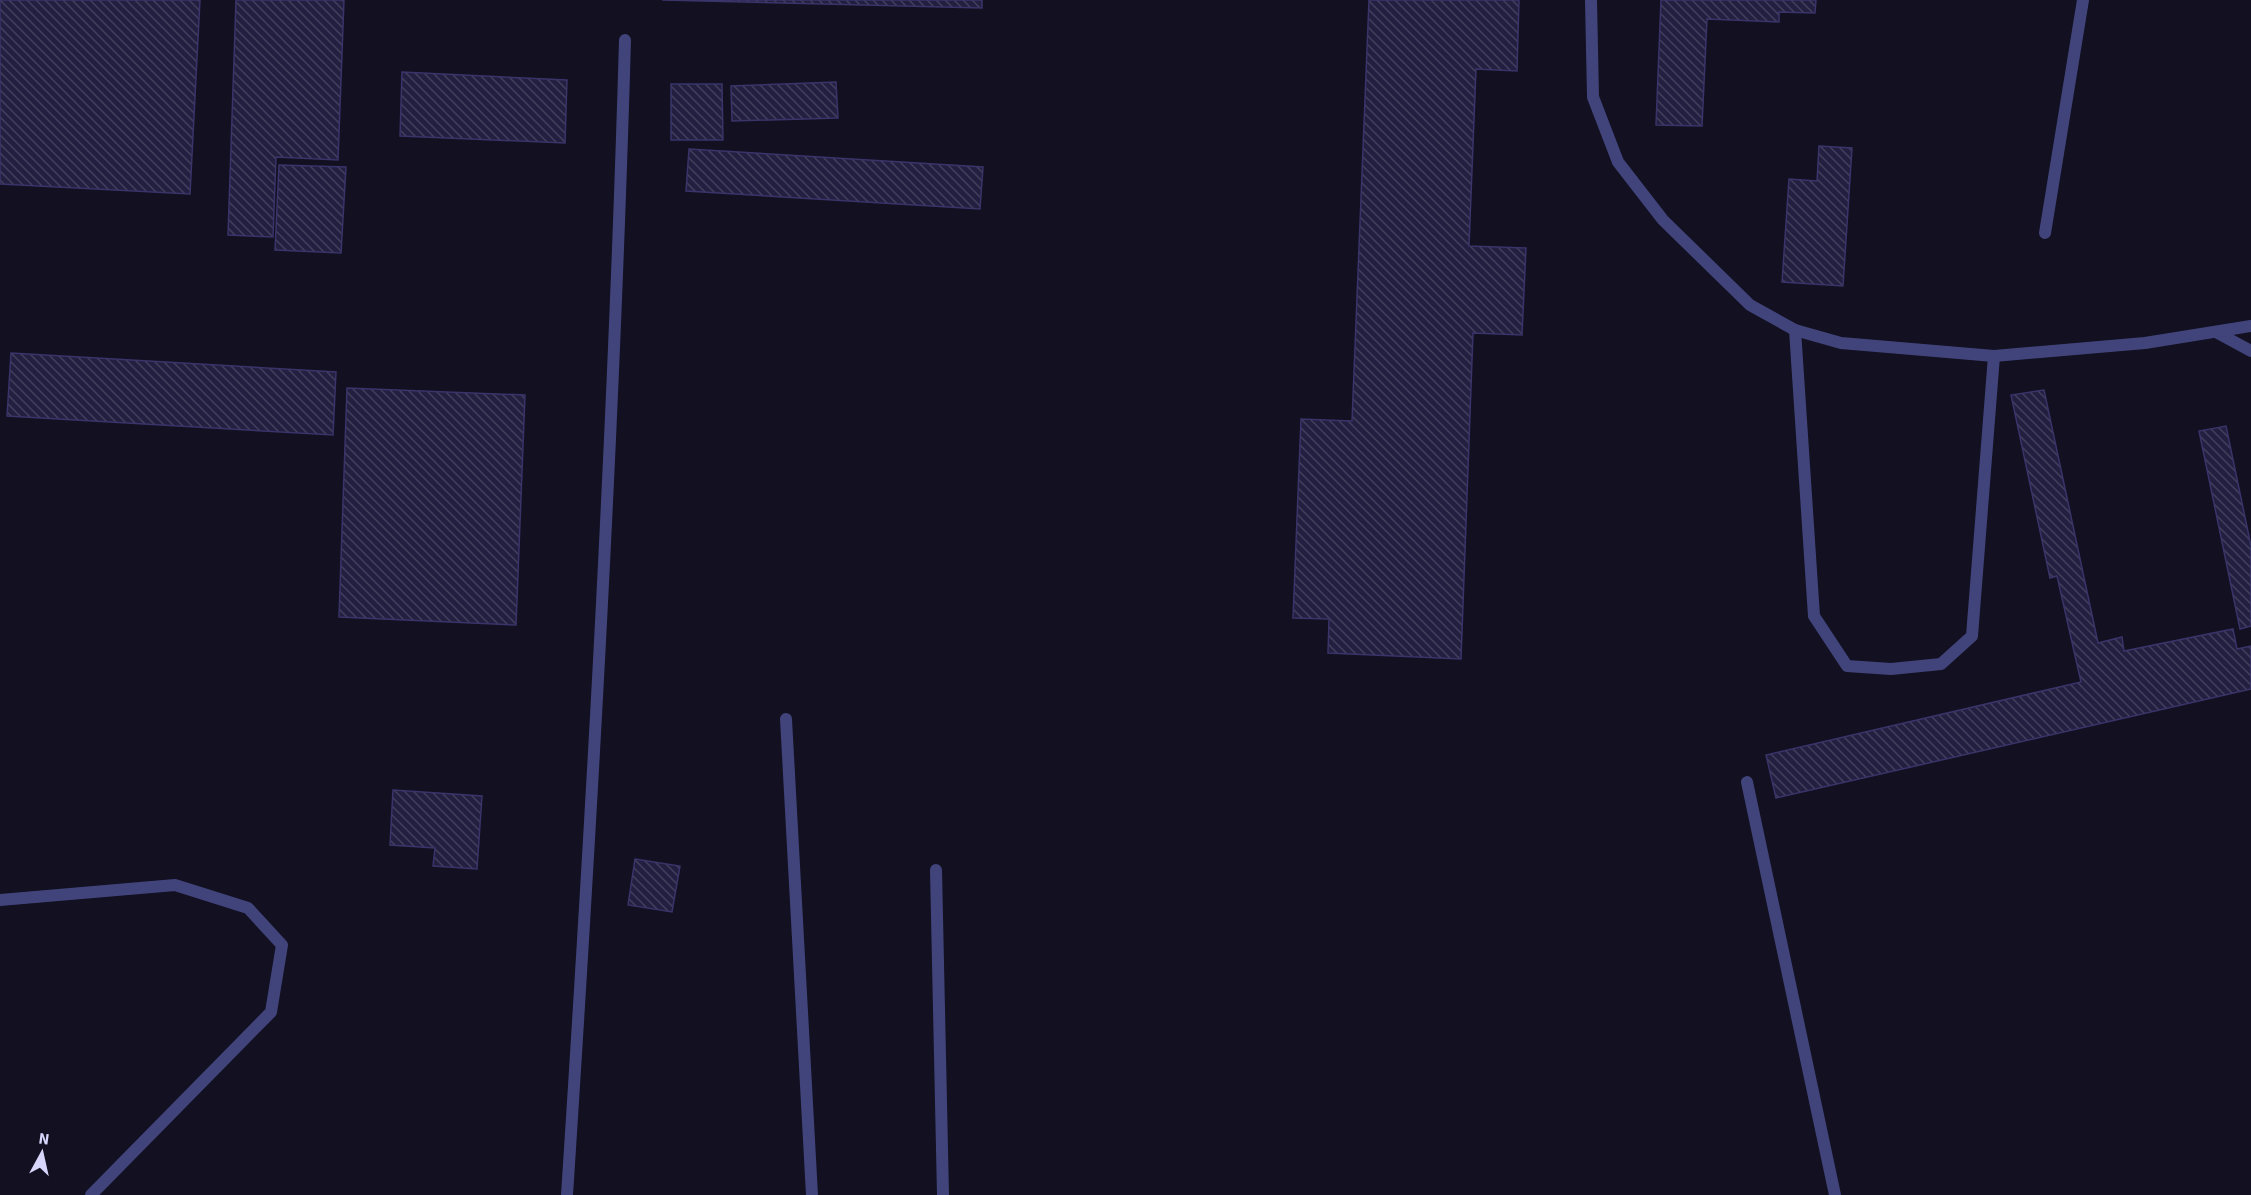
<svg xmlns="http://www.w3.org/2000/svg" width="2251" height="1195" font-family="'Source Sans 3',sans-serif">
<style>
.building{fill:url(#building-back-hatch);stroke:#393469;stroke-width:1.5}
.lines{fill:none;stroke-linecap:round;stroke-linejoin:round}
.service{stroke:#41447b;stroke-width:12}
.minor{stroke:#41447b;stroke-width:12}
</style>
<defs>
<pattern id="building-back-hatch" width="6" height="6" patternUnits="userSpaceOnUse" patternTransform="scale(1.5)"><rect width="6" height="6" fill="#231f40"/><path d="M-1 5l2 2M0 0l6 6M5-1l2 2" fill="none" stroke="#423f5c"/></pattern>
</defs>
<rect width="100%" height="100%" fill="#121021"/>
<path class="building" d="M 0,0 L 200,0 L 190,194 L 0,184 Z
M 236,0 L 344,0 L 338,160 L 276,157 L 273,237 L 228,235 Z
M 662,0 L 982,0 L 982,8 Z
M 1369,0 L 1519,0 L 1517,71 L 1476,69 L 1469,246 L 1526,248 L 1522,335 L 1473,333 L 1461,659 L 1328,653 L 1329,619 L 1293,618 L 1301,419 L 1352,421 Z
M 1661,0 L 1816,0 L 1815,13 L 1779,12 L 1779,22 L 1707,19 L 1702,126 L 1656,125 Z
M 402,72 L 567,80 L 565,143 L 400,136 Z
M 836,82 L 838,118 L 732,121 L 731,86 Z
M 671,84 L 722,84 L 723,140 L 671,140 Z
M 1819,146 L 1852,148 L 1843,286 L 1782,282 L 1789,179 L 1817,181 Z
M 689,149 L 983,167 L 980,209 L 686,191 Z
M 279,165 L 346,167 L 341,253 L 275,250 Z
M 11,353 L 336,372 L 333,435 L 7,416 Z
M 347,388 L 525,395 L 516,625 L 339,617 Z
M 2044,390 L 2098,643 L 2122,637 L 2124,651 L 2233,629 L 2237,649 L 2251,646 L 2251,689 L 1776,798 L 1766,755 L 2081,682 L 2057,576 L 2050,578 L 2011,395 Z
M 2226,426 L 2251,546 L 2251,626 L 2240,629 L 2199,431 Z
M 393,790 L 482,796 L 477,869 L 433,866 L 435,848 L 390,845 Z
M 635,859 L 680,866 L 672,912 L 628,905 Z"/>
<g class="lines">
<path class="service" d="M 2045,233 L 2083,0
M 1795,330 L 1814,616 L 1847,666 L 1891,669 L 1941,664 L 1972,636 L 1994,356
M 2216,332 L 2251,351
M 786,719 L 812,1195
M 1747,782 L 1835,1195
M 936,870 L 943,1195
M 0,900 L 175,885 L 248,908 L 282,945 L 271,1012 L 91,1195
M 567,1195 C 592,810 614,425 625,40"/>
<path class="minor" d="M 1591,0 L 1593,97 L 1618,162 L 1663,220 L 1750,305 L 1795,330 L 1841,343 L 1994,356 L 2145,343 L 2251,326"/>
</g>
<g transform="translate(42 1153) rotate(8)" stroke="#121021" stroke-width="4.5" paint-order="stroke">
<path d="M0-4.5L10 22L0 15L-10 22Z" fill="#d7d6fa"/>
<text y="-9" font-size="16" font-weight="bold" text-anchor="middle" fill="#d7d6fa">N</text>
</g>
</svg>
